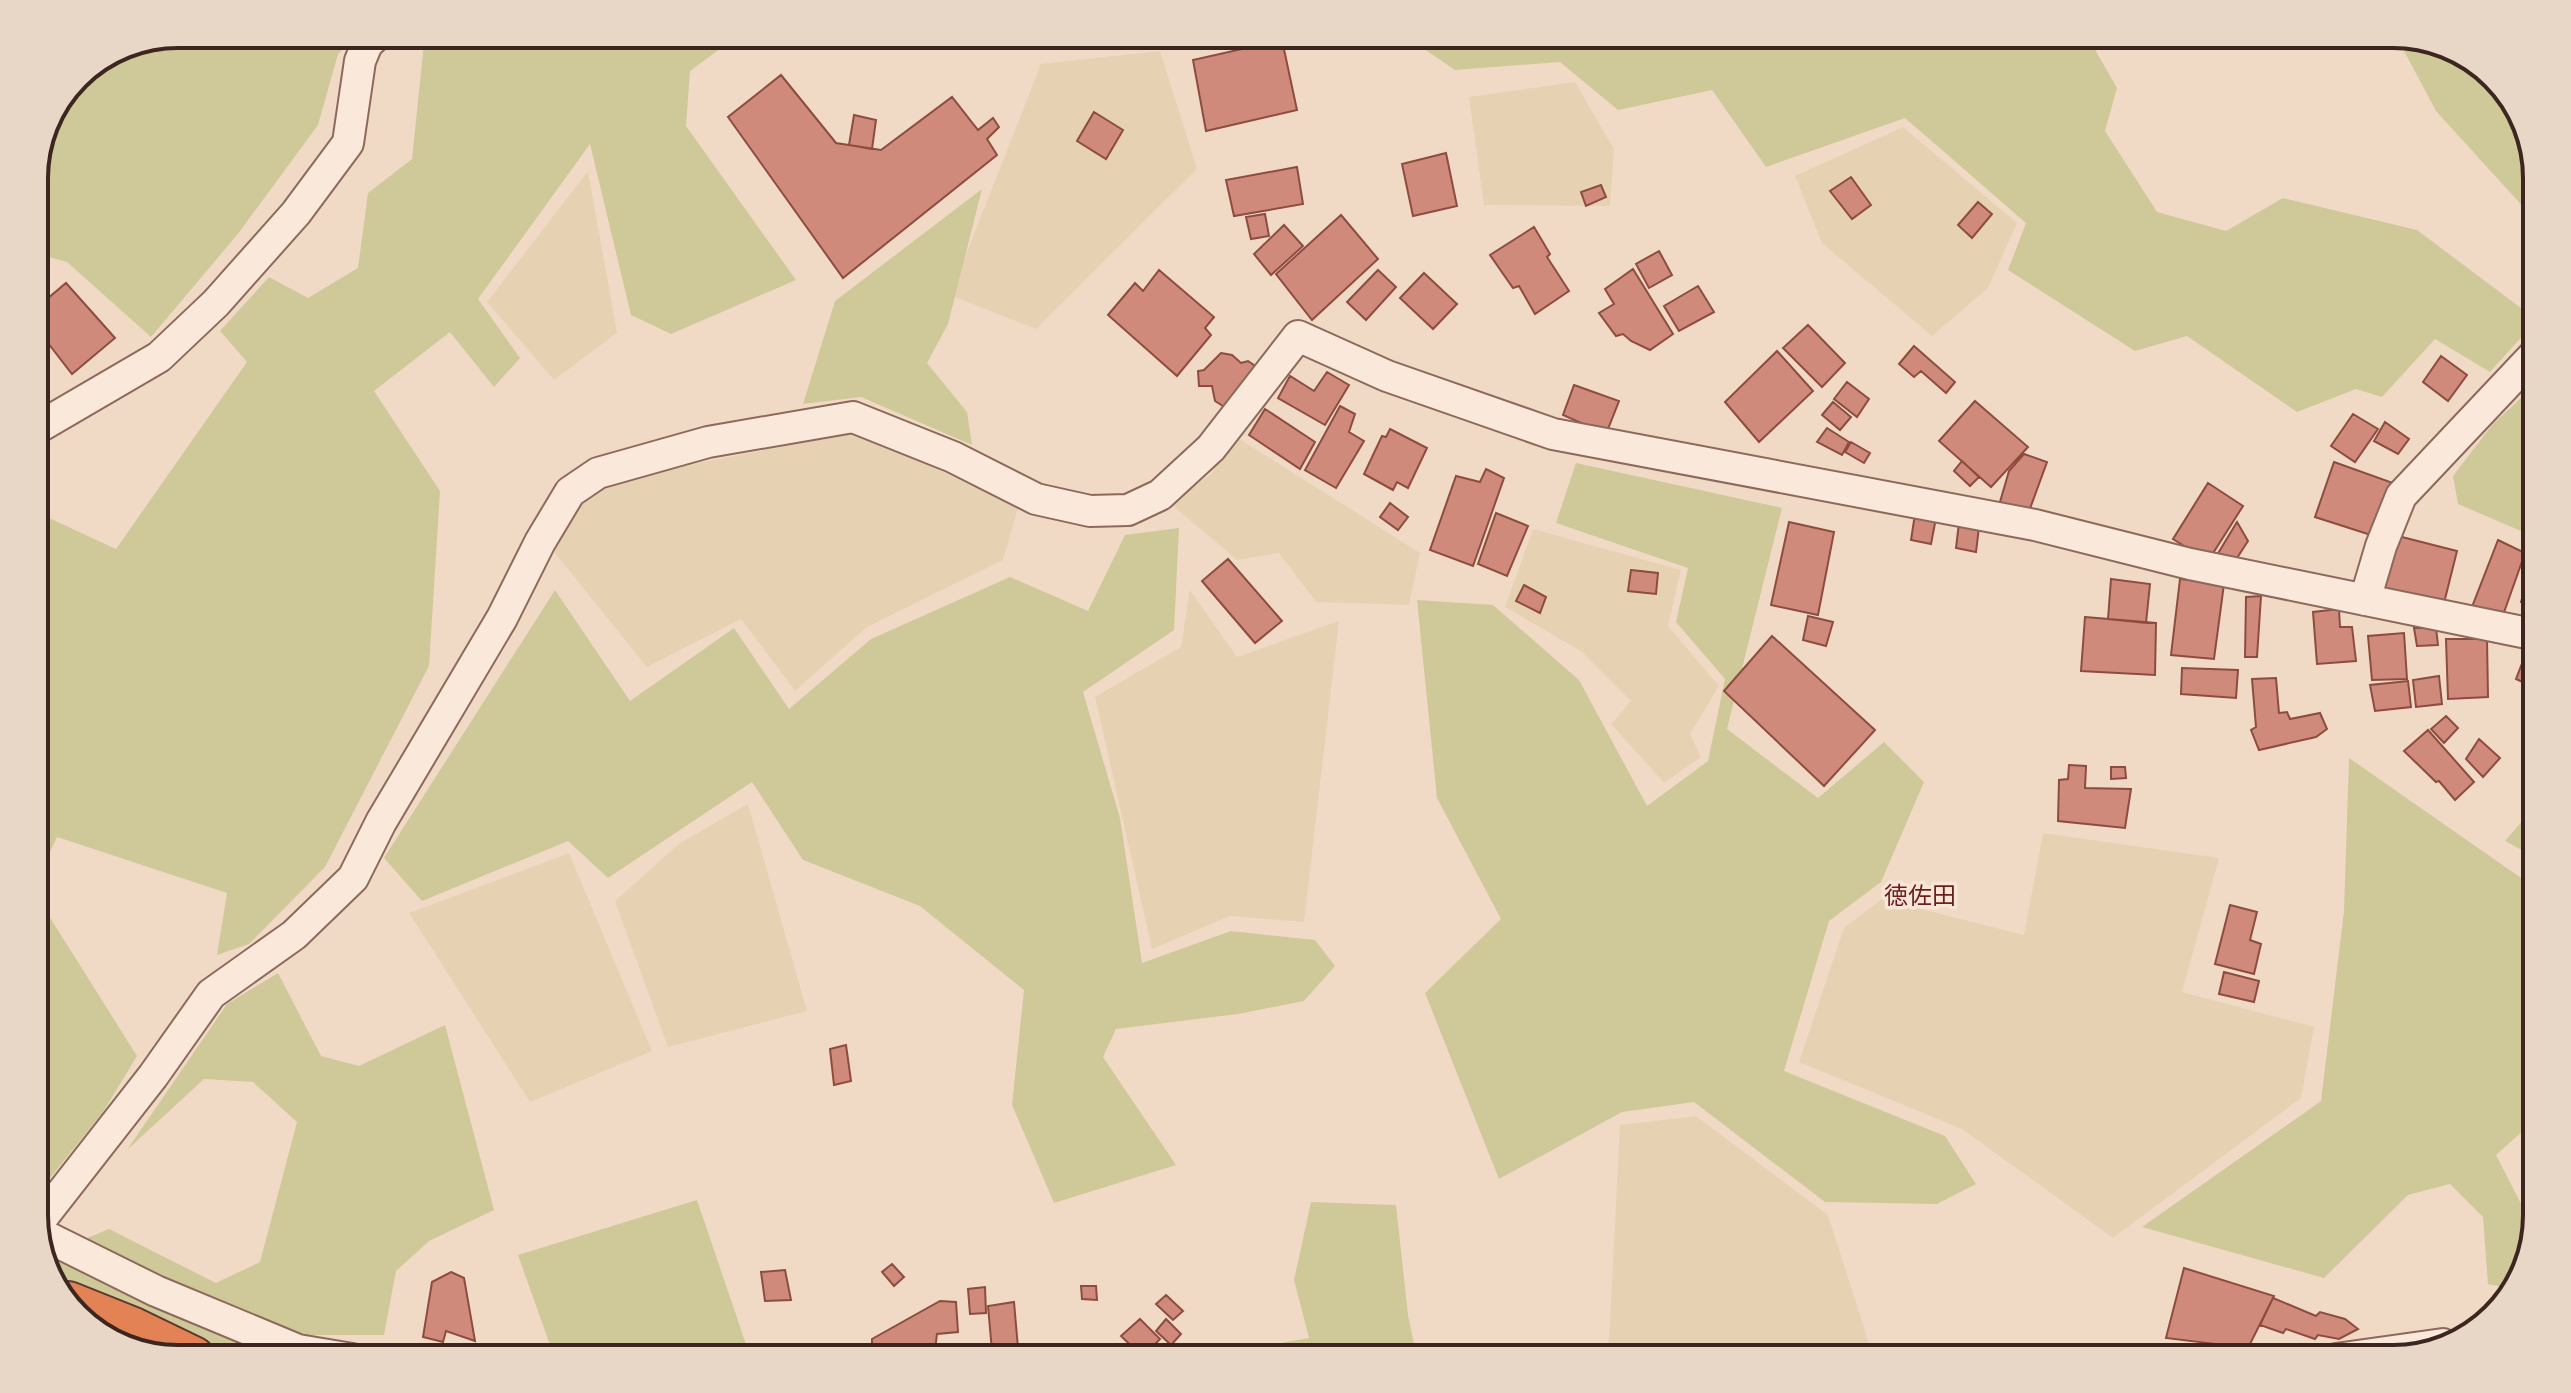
<svg xmlns="http://www.w3.org/2000/svg" width="2571" height="1393" font-family="Merriweather,'Noto Sans JP',serif">
<style>
.farmland{fill:#e6d2b3}
.green{fill:#cfc999}
.building{fill:#d08a7b;stroke:#8d4c3f;stroke-width:2}
.lines{fill:none;stroke-linecap:round;stroke-linejoin:round}
.street-casing{stroke:#8d695b;stroke-width:34}
.highway-casing{stroke:#5b392f;stroke-width:48}
.street{stroke:#fae9da;stroke-width:30}
.highway{stroke:#e28255;stroke-width:44}
.labels{text-anchor:middle;dominant-baseline:central;stroke-width:7;stroke-linejoin:round;paint-order:stroke}
.quarter-label{font-size:24px;fill:#6b1d1f;stroke:#f7e6d6}
.rim{fill:none;stroke:#3c261f;stroke-width:4}
</style>
<rect width="100%" height="100%" fill="#f0dac6"/>
<path class="farmland" d="M 1160,51 L 1197,169 L 1036,329 L 950,295 L 1041,64 Z
M 1575,82 L 1614,149 L 1610,206 L 1484,205 L 1469,97 Z
M 1903,127 L 2017,223 L 1988,288 L 1932,336 L 1822,243 L 1795,176 Z
M 588,171 L 617,333 L 554,380 L 487,302 Z
M 859,432 L 1018,508 L 1003,560 L 867,627 L 795,691 L 741,619 L 647,667 L 550,547 L 585,496 L 614,479 Z
M 1235,436 L 1420,553 L 1409,605 L 1316,602 L 1279,553 L 1237,560 L 1171,504 L 1211,474 Z
M 1533,529 L 1681,570 L 1668,626 L 1719,686 L 1690,734 L 1701,757 L 1664,783 L 1611,724 L 1631,701 L 1581,651 L 1505,607 Z
M 1190,590 L 1237,657 L 1339,621 L 1304,922 L 1230,916 L 1152,949 L 1095,697 L 1181,647 Z
M 748,804 L 807,1011 L 668,1047 L 615,901 L 680,843 Z
M 2043,833 L 2219,858 L 2182,992 L 2314,1027 L 2301,1098 L 2113,1238 L 1962,1129 L 1799,1062 L 1844,928 L 1882,899 L 2024,935 Z
M 569,853 L 652,1051 L 530,1102 L 409,913 Z
M 1696,1116 L 1828,1215 L 1874,1359 L 1608,1359 L 1620,1125 Z"/>
<path class="green" d="M 260,34 L 358,34 L 338,54 L 318,125 L 237,235 L 151,337 L 67,262 L 34,253 L 34,169 L 76,76 L 99,60 L 137,51 L 233,49 Z
M 425,34 L 740,34 L 690,71 L 686,126 L 796,280 L 671,334 L 631,315 L 590,144 L 478,299 L 520,358 L 494,387 L 450,332 L 374,391 L 440,491 L 429,666 L 325,867 L 249,944 L 217,955 L 227,893 L 57,837 L 34,886 L 34,511 L 116,549 L 247,362 L 220,331 L 269,277 L 308,298 L 358,268 L 368,193 L 412,159 Z
M 1402,34 L 2086,34 L 2117,88 L 2105,131 L 2157,212 L 2226,231 L 2283,198 L 2417,230 L 2537,320 L 2490,372 L 2435,339 L 2382,397 L 2356,389 L 2297,412 L 2187,336 L 2135,351 L 2008,270 L 2026,223 L 1905,118 L 1766,167 L 1712,90 L 1618,110 L 1560,62 L 1455,70 Z
M 2395,34 L 2457,49 L 2513,98 L 2537,169 L 2537,222 L 2436,111 Z
M 982,189 L 948,324 L 927,363 L 967,412 L 972,445 L 861,397 L 803,404 L 835,301 Z
M 2537,383 L 2537,538 L 2458,504 L 2453,476 L 2492,425 Z
M 1576,463 L 1782,508 L 1727,729 L 1818,798 L 1884,742 L 1924,782 L 1881,882 L 1829,921 L 1784,1071 L 1945,1136 L 1976,1184 L 1937,1204 L 1825,1202 L 1694,1102 L 1622,1112 L 1499,1179 L 1425,993 L 1501,919 L 1437,798 L 1417,600 L 1493,605 L 1579,680 L 1647,806 L 1708,761 L 1725,679 L 1676,622 L 1688,568 L 1556,523 Z
M 1179,528 L 1174,630 L 1083,692 L 1120,818 L 1142,963 L 1231,931 L 1315,940 L 1335,966 L 1304,1001 L 1238,1014 L 1116,1029 L 1103,1057 L 1176,1165 L 1054,1203 L 1012,1105 L 1024,990 L 920,906 L 803,860 L 752,782 L 608,878 L 568,841 L 422,901 L 384,858 L 555,590 L 630,701 L 734,628 L 789,709 L 871,639 L 1010,577 L 1088,611 L 1125,535 Z
M 2349,758 L 2537,889 L 2537,1138 L 2526,1128 L 2496,1155 L 2534,1229 L 2522,1279 L 2513,1289 L 2488,1284 L 2483,1217 L 2450,1184 L 2408,1195 L 2324,1278 L 2142,1227 L 2321,1101 L 2344,911 Z
M 2537,804 L 2537,858 L 2505,841 Z
M 34,892 L 137,1056 L 103,1112 L 34,1198 Z
M 278,973 L 321,1056 L 359,1066 L 445,1025 L 494,1210 L 429,1241 L 396,1271 L 384,1335 L 297,1335 L 215,1302 L 85,1239 L 109,1229 L 216,1283 L 260,1262 L 297,1122 L 253,1082 L 204,1079 L 127,1150 L 227,1004 Z
M 697,1200 L 751,1359 L 555,1359 L 518,1255 Z
M 1311,1202 L 1396,1205 L 1408,1315 L 1417,1359 L 1258,1359 L 1251,1348 L 1309,1338 L 1294,1280 Z
M 44,1255 L 269,1356 L 281,1359 L 226,1359 L 115,1305 L 54,1284 Z"/>
<path class="building" d="M 1094,34 L 1141,34 L 1141,38 L 1095,44 Z
M 1282,40 L 1297,110 L 1206,131 L 1193,60 Z
M 781,75 L 836,143 L 881,150 L 952,97 L 978,130 L 993,118 L 999,127 L 987,139 L 997,155 L 843,278 L 728,117 Z
M 1094,112 L 1123,130 L 1106,159 L 1077,141 Z
M 854,115 L 876,120 L 872,149 L 849,145 Z
M 1446,153 L 1457,206 L 1413,216 L 1402,164 Z
M 1297,167 L 1303,204 L 1234,216 L 1226,180 Z
M 1851,177 L 1871,205 L 1852,219 L 1830,191 Z
M 1601,185 L 1606,197 L 1586,206 L 1581,192 Z
M 1978,202 L 1992,214 L 1972,238 L 1958,225 Z
M 1265,214 L 1269,236 L 1251,239 L 1246,217 Z
M 1341,215 L 1378,259 L 1312,320 L 1276,274 Z
M 1284,225 L 1303,246 L 1271,275 L 1254,254 Z
M 1534,227 L 1550,254 L 1547,257 L 1569,291 L 1535,314 L 1519,286 L 1513,288 L 1490,255 Z
M 1659,251 L 1672,275 L 1649,288 L 1636,264 Z
M 1633,269 L 1673,334 L 1650,350 L 1631,341 L 1623,334 L 1616,336 L 1599,313 L 1614,304 L 1605,289 Z
M 1159,270 L 1214,317 L 1205,328 L 1211,335 L 1177,376 L 1108,315 L 1135,283 L 1143,291 Z
M 1378,270 L 1396,287 L 1366,320 L 1347,302 Z
M 1424,273 L 1457,304 L 1433,329 L 1400,298 Z
M 66,283 L 115,338 L 72,374 L 34,325 L 34,310 Z
M 1698,286 L 1714,312 L 1679,331 L 1664,306 Z
M 1808,325 L 1845,363 L 1822,387 L 1783,348 Z
M 1914,346 L 1955,382 L 1946,393 L 1921,371 L 1914,377 L 1899,364 Z
M 1777,351 L 1813,391 L 1759,442 L 1725,402 Z
M 1221,353 L 1232,355 L 1241,363 L 1248,361 L 1254,365 L 1256,373 L 1226,408 L 1215,401 L 1212,386 L 1199,386 L 1198,371 L 1204,370 Z
M 2441,356 L 2467,375 L 2448,401 L 2423,382 Z
M 1327,372 L 1349,385 L 1325,425 L 1278,398 L 1290,376 L 1314,391 Z
M 1847,382 L 1869,399 L 1857,417 L 1834,399 Z
M 1574,385 L 1619,401 L 1606,434 L 1563,415 Z
M 1975,401 L 2028,447 L 1991,487 L 1939,441 Z
M 1833,402 L 1851,417 L 1840,430 L 1822,415 Z
M 1340,406 L 1355,414 L 1349,432 L 1364,441 L 1336,488 L 1305,470 Z
M 1265,409 L 1315,442 L 1300,469 L 1249,435 Z
M 2353,414 L 2378,429 L 2355,462 L 2331,446 Z
M 2385,422 L 2409,439 L 2398,454 L 2374,441 Z
M 1827,428 L 1849,442 L 1842,455 L 1817,442 Z
M 1390,429 L 1427,448 L 1408,488 L 1397,482 L 1393,490 L 1364,474 L 1382,436 L 1386,437 Z
M 1851,442 L 1870,453 L 1864,463 L 1845,452 Z
M 2024,454 L 2047,462 L 2028,514 L 2000,502 L 2009,471 Z
M 1962,461 L 1979,477 L 1970,486 L 1954,471 Z
M 2334,462 L 2393,483 L 2374,536 L 2315,517 Z
M 1486,469 L 1504,478 L 1473,566 L 1430,550 L 1456,476 L 1480,482 Z
M 2208,483 L 2243,506 L 2208,561 L 2173,539 Z
M 1390,503 L 1408,517 L 1398,530 L 1380,517 Z
M 1496,513 L 1528,526 L 1507,576 L 1478,564 Z
M 1915,514 L 1936,518 L 1931,544 L 1911,540 Z
M 1789,522 L 1834,532 L 1818,615 L 1771,605 Z
M 2237,522 L 2248,541 L 2235,561 L 2217,555 Z
M 1959,523 L 1979,527 L 1976,552 L 1956,548 Z
M 2398,536 L 2457,551 L 2444,603 L 2384,591 Z
M 2498,540 L 2525,553 L 2502,618 L 2472,607 Z
M 1228,559 L 1282,621 L 1255,643 L 1202,581 Z
M 2532,563 L 2537,564 L 2537,607 L 2521,602 Z
M 1631,570 L 1658,573 L 1656,594 L 1628,591 Z
M 2111,579 L 2150,584 L 2146,623 L 2108,619 Z
M 2180,579 L 2224,584 L 2214,659 L 2171,655 Z
M 1524,585 L 1546,597 L 1540,613 L 1516,601 Z
M 2261,596 L 2257,657 L 2245,657 L 2246,597 Z
M 2339,609 L 2340,627 L 2352,627 L 2356,661 L 2317,664 L 2313,612 Z
M 1808,616 L 1833,622 L 1826,646 L 1803,640 Z
M 2085,617 L 2156,623 L 2155,675 L 2081,671 Z
M 2414,628 L 2436,628 L 2438,645 L 2417,646 Z
M 2404,633 L 2407,679 L 2372,680 L 2368,636 Z
M 1772,636 L 1875,730 L 1824,786 L 1724,691 Z
M 2446,639 L 2487,639 L 2488,697 L 2448,699 Z
M 2528,648 L 2537,651 L 2537,689 L 2516,679 Z
M 2182,668 L 2238,670 L 2236,698 L 2181,694 Z
M 2439,676 L 2442,704 L 2416,707 L 2413,680 Z
M 2276,678 L 2279,713 L 2287,712 L 2290,719 L 2320,713 L 2327,729 L 2316,737 L 2259,750 L 2251,730 L 2256,727 L 2252,679 Z
M 2408,681 L 2411,707 L 2375,711 L 2370,685 Z
M 2446,716 L 2458,728 L 2444,743 L 2431,729 Z
M 2428,730 L 2474,782 L 2455,800 L 2439,781 L 2436,782 L 2404,751 Z
M 2479,739 L 2500,758 L 2483,777 L 2466,759 Z
M 2069,765 L 2086,766 L 2085,788 L 2131,789 L 2125,828 L 2058,821 L 2059,780 L 2068,779 Z
M 2111,767 L 2125,767 L 2126,778 L 2111,779 Z
M 2230,905 L 2257,912 L 2250,940 L 2261,944 L 2254,974 L 2215,964 Z
M 2224,972 L 2259,981 L 2254,1002 L 2219,994 Z
M 846,1045 L 851,1081 L 834,1085 L 830,1049 Z
M 892,1264 L 904,1277 L 894,1286 L 882,1272 Z
M 2184,1268 L 2274,1296 L 2248,1348 L 2166,1338 Z
M 785,1270 L 791,1300 L 765,1301 L 761,1272 Z
M 451,1272 L 464,1278 L 475,1341 L 446,1331 L 443,1342 L 423,1337 L 432,1282 Z
M 1081,1286 L 1096,1286 L 1097,1300 L 1082,1299 Z
M 985,1287 L 986,1313 L 970,1314 L 968,1289 Z
M 1166,1295 L 1183,1311 L 1173,1320 L 1156,1304 Z
M 2273,1298 L 2316,1316 L 2320,1312 L 2345,1319 L 2358,1329 L 2339,1339 L 2318,1335 L 2315,1339 L 2286,1329 L 2283,1333 L 2260,1325 Z
M 940,1301 L 956,1302 L 958,1332 L 937,1334 L 935,1350 L 917,1352 L 913,1359 L 872,1359 L 872,1339 Z
M 1014,1302 L 1018,1348 L 992,1351 L 988,1306 Z
M 1140,1319 L 1160,1339 L 1143,1357 L 1121,1336 Z
M 1166,1319 L 1181,1334 L 1171,1345 L 1156,1331 Z
M 792,1346 L 841,1351 L 840,1359 L 792,1359 Z
M 1034,1349 L 1035,1359 L 992,1359 L 991,1353 Z"/>
<g class="lines">
<g class="street-casing">
<path id="street" d="M 34,430 L 159,357 L 216,303 L 296,213 L 348,143 L 360,61 L 367,44 L 378,34
M 2365,600 L 2381,546 L 2401,496 L 2536,353
M 35,1227 L 153,1076 L 211,994 L 294,935 L 353,878 L 381,822 L 502,618 L 540,542 L 570,492 L 598,473 L 708,442 L 853,417 L 953,457 L 1036,499 L 1090,511 L 1128,510 L 1160,495 L 1211,448 L 1298,336 L 1387,376 L 1553,434 L 2035,525 L 2190,564 L 2537,635
M 37,1232 L 156,1291 L 298,1350 L 352,1359
M 2336,1359 L 2443,1344"/>
</g>
<g class="highway-casing">
<path id="highway" d="M 68,1304 L 133,1330 L 193,1359"/>
</g>
<use href="#street" class="street"/>
<use href="#highway" class="highway"/>
</g>
<g class="labels">
<g class="quarter-label">
<text x="1920" y="895">徳佐田</text>
</g>
</g>
<path d="M0 0H2571V1393H0ZM178 48H2393A130 130 0 0 1 2523 178V1215A130 130 0 0 1 2393 1345H178A130 130 0 0 1 48 1215V178A130 130 0 0 1 178 48Z" fill="#e8d7c7" fill-rule="evenodd"/>
<path class="rim" d="M178 48H2393A130 130 0 0 1 2523 178V1215A130 130 0 0 1 2393 1345H178A130 130 0 0 1 48 1215V178A130 130 0 0 1 178 48Z"/>
</svg>
